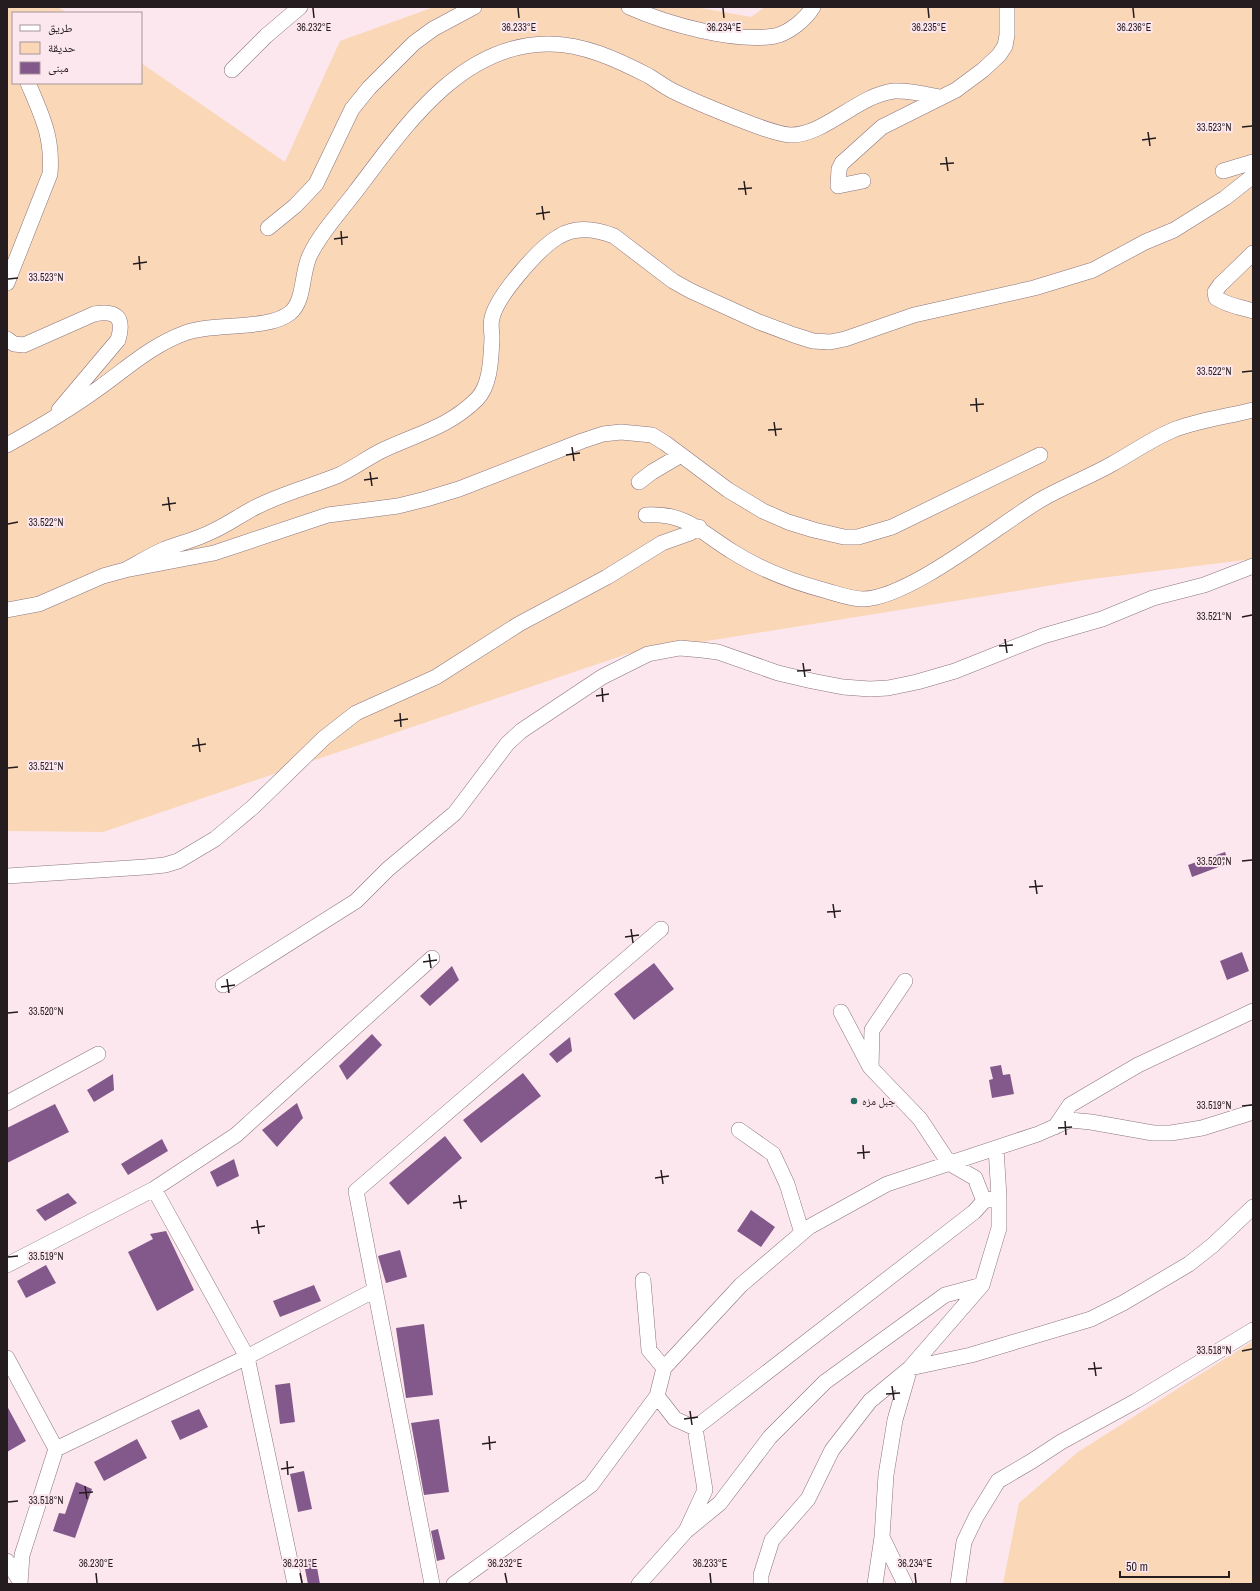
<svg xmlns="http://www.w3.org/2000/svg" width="1260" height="1591" font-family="'Archivo Narrow','Noto Naskh Arabic',sans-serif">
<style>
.green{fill:#f9d7b7}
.building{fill:#83588b}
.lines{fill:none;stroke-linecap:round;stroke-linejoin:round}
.minor-casing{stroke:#8b747c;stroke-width:16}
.minor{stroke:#fff;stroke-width:15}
.ticks{fill:none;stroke:#251c1f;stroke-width:1.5}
.poi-dot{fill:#256c62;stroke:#fce7ee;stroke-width:1.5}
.labels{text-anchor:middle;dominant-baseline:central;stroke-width:4;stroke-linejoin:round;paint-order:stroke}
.poi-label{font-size:11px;fill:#251c1f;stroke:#fce7ee;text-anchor:start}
.ticks-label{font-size:10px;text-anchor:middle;fill:#251c1f;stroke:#fce7ee;stroke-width:4;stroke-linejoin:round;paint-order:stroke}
</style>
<rect width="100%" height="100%" fill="#fce7ee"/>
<path class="green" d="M 7,7 L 58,7 L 67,13 L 13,13 L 13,83 L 141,83 L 141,63 L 285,162 L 340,41 L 434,7 L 695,7 L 751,17 L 765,7 L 1253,7 L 1253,559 L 1084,580 L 627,654 L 103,832 L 7,831 Z
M 1253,1341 L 1253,1584 L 1003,1584 L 1019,1503 L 1078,1452 Z"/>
<path class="building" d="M 1225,852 L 1229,863 L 1192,877 L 1188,865 Z
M 1242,952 L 1249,971 L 1227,980 L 1220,961 Z
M 654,963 L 674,989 L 634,1020 L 614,994 Z
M 452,966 L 459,980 L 430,1006 L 420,996 Z
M 372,1034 L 382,1045 L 347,1080 L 339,1066 Z
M 570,1037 L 572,1051 L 557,1063 L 549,1054 Z
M 1001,1065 L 1003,1075 L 1010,1074 L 1014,1094 L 992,1098 L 989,1080 L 993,1079 L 990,1067 Z
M 523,1073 L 541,1096 L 481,1143 L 463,1120 Z
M 113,1074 L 114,1090 L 94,1102 L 87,1090 Z
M 297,1103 L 303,1118 L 277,1147 L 262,1130 Z
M 55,1104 L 69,1132 L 7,1163 L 7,1128 Z
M 445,1136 L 462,1158 L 408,1205 L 389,1183 Z
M 162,1139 L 168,1151 L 128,1175 L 121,1164 Z
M 234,1159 L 239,1176 L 217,1187 L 210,1172 Z
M 68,1193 L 77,1203 L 45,1221 L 36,1210 Z
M 751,1210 L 775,1227 L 761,1247 L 737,1231 Z
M 166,1231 L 194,1290 L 157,1311 L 128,1252 L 153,1239 L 150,1234 Z
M 400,1250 L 407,1277 L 386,1283 L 378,1256 Z
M 46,1265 L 56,1283 L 26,1298 L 17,1281 Z
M 314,1285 L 321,1301 L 280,1317 L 273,1301 Z
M 424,1324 L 433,1395 L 406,1398 L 396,1328 Z
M 290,1383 L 295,1422 L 280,1424 L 275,1385 Z
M 7,1406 L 26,1441 L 7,1452 Z
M 199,1409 L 208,1427 L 180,1440 L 171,1421 Z
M 439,1419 L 449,1492 L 424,1495 L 411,1423 Z
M 137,1439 L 147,1458 L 104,1481 L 94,1462 Z
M 304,1471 L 312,1509 L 298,1512 L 290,1474 Z
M 76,1482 L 92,1489 L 75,1538 L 53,1531 L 59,1513 L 65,1514 Z
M 438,1529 L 445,1559 L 437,1561 L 431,1531 Z
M 316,1562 L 320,1584 L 308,1584 L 304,1564 Z"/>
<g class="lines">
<g class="minor-casing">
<path id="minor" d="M 629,7 C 667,24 734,43 775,36 C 789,33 806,19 813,7
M 232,70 L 266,36 L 300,7
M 1223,171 L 1253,162
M 863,181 L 838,186 L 839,169 L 842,163 L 882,127 L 956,90 L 983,70 L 999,55 L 1005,46 L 1007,35 L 1007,7
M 268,228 L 295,206 L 316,184 L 352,109 L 369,88 L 414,43 L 433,29 L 474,7
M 1253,253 L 1220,285 L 1215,292 L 1216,298 C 1231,307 1238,306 1253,311
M 7,283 L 50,174 C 53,137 42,116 28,83
M 7,339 L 14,344 L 24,345 L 94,314 C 116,310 125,317 118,340 L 59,410
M 7,445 C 38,428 70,409 99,388 C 127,368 152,345 185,333 C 214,322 267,331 290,313 C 305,301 301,273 310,255 C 321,232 341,211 356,191 C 404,128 459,45 547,44 C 582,43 618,60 649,76 C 657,81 665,87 673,91 C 695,102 718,111 741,120 C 754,125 776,134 790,135 C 824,136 858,95 894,91 C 909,90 925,94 939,97
M 639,482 L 652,472 L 681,455
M 646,515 C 688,513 700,532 733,552 C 763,571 793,582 827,591 C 838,594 851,599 863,599 C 910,598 998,525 1042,499 C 1065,486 1089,477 1112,464 C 1132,453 1150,440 1171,431 C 1197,420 1226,417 1253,410
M 125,570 C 138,563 151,555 165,549 C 181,543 198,539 213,531 C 229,524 243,513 258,506 C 284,493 312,486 339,475 C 354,468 367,458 381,451 C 416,434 448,428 477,399 C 491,385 491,356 492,338 C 492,331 490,325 492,318 C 497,296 538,249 558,237 C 575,226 596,229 614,236 L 673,281 L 691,291 L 759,322 L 794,335 L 813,341 L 830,342 L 845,339 L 914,315 L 1034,288 L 1093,270 L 1145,242 L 1174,230 L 1225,198 L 1253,176
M 7,610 L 39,604 L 103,576 L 125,570 L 214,553 L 328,515 L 398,506 L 426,499 L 459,489 L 582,441 L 603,434 L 621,432 L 652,435 L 665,443 L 728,490 L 763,511 L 788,522 L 814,530 L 844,537 L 858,537 L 892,527 L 1040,455
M 7,876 L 145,867 L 165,865 L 178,861 L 215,839 L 253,807 L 324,738 L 356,713 L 436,677 L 519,624 L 607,577 L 662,543 L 690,533 L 699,527
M 905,981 L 872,1030 L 871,1068 L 920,1119 L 949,1163 L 975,1178 L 984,1201 L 974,1212 L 695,1428 L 675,1419 L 657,1396 L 664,1368 L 741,1285 L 809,1227 L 887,1184 L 1038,1134 L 1070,1120 L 1091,1122 L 1153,1133 L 1171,1133 L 1202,1128 L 1253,1112
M 223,985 L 356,901 L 388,869 L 455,813 L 507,744 L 521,731 L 602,677 L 648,654 L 680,648 L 702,650 L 718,652 L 778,673 L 812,681 L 843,687 L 870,689 L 888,688 L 917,682 L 955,671 L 1043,636 L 1102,619 L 1153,598 L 1204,585 L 1253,566
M 841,1012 L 870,1067
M 7,1103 L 98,1054
M 1055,1127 L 1070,1105 L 1138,1065 L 1253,1011
M 739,1130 L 773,1154 L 787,1184 L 802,1233
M 154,1189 L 236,1135 L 432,958
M 989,1200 L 999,1197 L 996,1148
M 7,1265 L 154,1189 L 247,1357 L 56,1449 L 22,1555 L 20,1584
M 643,1280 L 649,1350 L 664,1368
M 7,1358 L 56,1449
M 686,1531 L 720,1503 L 770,1437 L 825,1382 L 945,1295 L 982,1285
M 7,1561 L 20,1581
M 295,1584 L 247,1357 L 375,1290
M 432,1584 L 356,1191 L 661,929
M 454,1584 L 591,1485 L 657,1396
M 639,1584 L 686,1531 L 705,1490 L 695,1428
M 761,1584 L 761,1575 L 772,1540 L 808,1499 L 832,1450 L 870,1401 L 910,1368 L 982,1285 L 999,1228 L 999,1197
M 875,1584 L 882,1537
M 905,1584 L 882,1537 L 886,1475 L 895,1420 L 910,1368 L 971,1355 L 1091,1319 L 1123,1303 L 1189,1264 L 1213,1245 L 1253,1207
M 958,1584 L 964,1542 L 976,1517 L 998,1481 L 1032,1461 L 1061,1442 L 1136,1401 L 1253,1330"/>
</g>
<use href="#minor" class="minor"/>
</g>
<path class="ticks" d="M 313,8 L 314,18M 518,8 L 519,18M 723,8 L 724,18M 928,8 L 929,18M 1133,8 L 1134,18M 1242,127 L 1252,126M 1148,132 L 1150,146M 1142,140 L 1156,138M 946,157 L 948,171M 940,164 L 954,163M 744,181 L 746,195M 738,189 L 752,188M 542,206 L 544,220M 536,214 L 550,212M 341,231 L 342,245M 334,239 L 348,237M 139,256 L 140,270M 133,264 L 147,262M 8,279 L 18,278M 1242,372 L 1252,371M 976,398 L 977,412M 970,405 L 984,404M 774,422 L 776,436M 768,430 L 782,429M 572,447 L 574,461M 566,455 L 580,453M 370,472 L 372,486M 364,480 L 378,478M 168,497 L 170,511M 162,505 L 176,503M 8,524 L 18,522M 1242,617 L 1252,615M 1005,639 L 1007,653M 999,646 L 1013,645M 803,663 L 805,677M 797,671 L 811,670M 602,688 L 603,702M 596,696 L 609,694M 400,713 L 401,727M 394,721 L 408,719M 198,738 L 200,752M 192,746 L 206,744M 8,768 L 18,767M 1242,861 L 1252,860M 1035,880 L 1037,894M 1029,887 L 1043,886M 833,904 L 835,918M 827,912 L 841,911M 631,929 L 633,943M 625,937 L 639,935M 429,954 L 431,968M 423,962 L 437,960M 227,979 L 229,993M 221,987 L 235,985M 8,1013 L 18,1012M 1242,1106 L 1252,1105M 1065,1121 L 1066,1135M 1058,1128 L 1072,1127M 863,1145 L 864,1159M 857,1153 L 870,1152M 661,1170 L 663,1184M 655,1178 L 669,1176M 459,1195 L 461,1209M 453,1203 L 467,1201M 257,1220 L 259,1234M 251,1228 L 265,1226M 8,1257 L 18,1256M 1242,1351 L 1252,1349M 1094,1362 L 1096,1376M 1088,1369 L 1102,1368M 892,1386 L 894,1400M 886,1394 L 900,1393M 690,1411 L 692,1425M 684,1419 L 698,1417M 489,1436 L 490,1450M 482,1444 L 496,1442M 287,1461 L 288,1475M 281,1469 L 294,1467M 85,1486 L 87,1499M 79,1493 L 93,1492M 8,1502 L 18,1501M 96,1573 L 97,1583M 300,1573 L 302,1583M 505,1573 L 507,1583M 710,1573 L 711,1583M 915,1573 L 916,1583"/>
<circle class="poi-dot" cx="854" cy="1101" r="4"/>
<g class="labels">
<g class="poi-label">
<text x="862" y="1101">جبل مزه</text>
</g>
</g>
<g class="ticks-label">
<text x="314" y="31">36.232°E</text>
<text x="519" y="31">36.233°E</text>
<text x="724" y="31">36.234°E</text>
<text x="929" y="31">36.235°E</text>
<text x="1134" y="31">36.236°E</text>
<text x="1214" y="131">33.523°N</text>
<text x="46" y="281">33.523°N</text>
<text x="1214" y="375">33.522°N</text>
<text x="46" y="526">33.522°N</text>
<text x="1214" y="620">33.521°N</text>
<text x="46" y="770">33.521°N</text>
<text x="1214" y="865">33.520°N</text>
<text x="46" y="1015">33.520°N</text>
<text x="1214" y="1109">33.519°N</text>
<text x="46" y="1260">33.519°N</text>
<text x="1214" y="1354">33.518°N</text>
<text x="46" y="1504">33.518°N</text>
<text x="96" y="1567">36.230°E</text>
<text x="300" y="1567">36.231°E</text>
<text x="505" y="1567">36.232°E</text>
<text x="710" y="1567">36.233°E</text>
<text x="915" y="1567">36.234°E</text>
</g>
<rect width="1260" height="1591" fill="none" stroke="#251c1f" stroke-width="16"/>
<rect x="12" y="12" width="130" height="72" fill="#fce7ee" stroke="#a6969b"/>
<rect x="20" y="25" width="20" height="6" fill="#ffffff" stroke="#a6969b"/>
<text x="48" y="32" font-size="12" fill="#251c1f">طريق</text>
<rect x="20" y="42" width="20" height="12" fill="#f9d7b7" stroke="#a6969b"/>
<text x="48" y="52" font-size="12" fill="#251c1f">حديقة</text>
<rect x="20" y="62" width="20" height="12" fill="#83588b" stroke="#a6969b"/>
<text x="48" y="72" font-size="12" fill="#251c1f">مبنى</text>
<path d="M1120 1571v6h109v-6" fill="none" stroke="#251c1f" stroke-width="2"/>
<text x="1126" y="1571" font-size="12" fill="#251c1f" stroke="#fce7ee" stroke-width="3" paint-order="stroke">50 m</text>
</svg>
